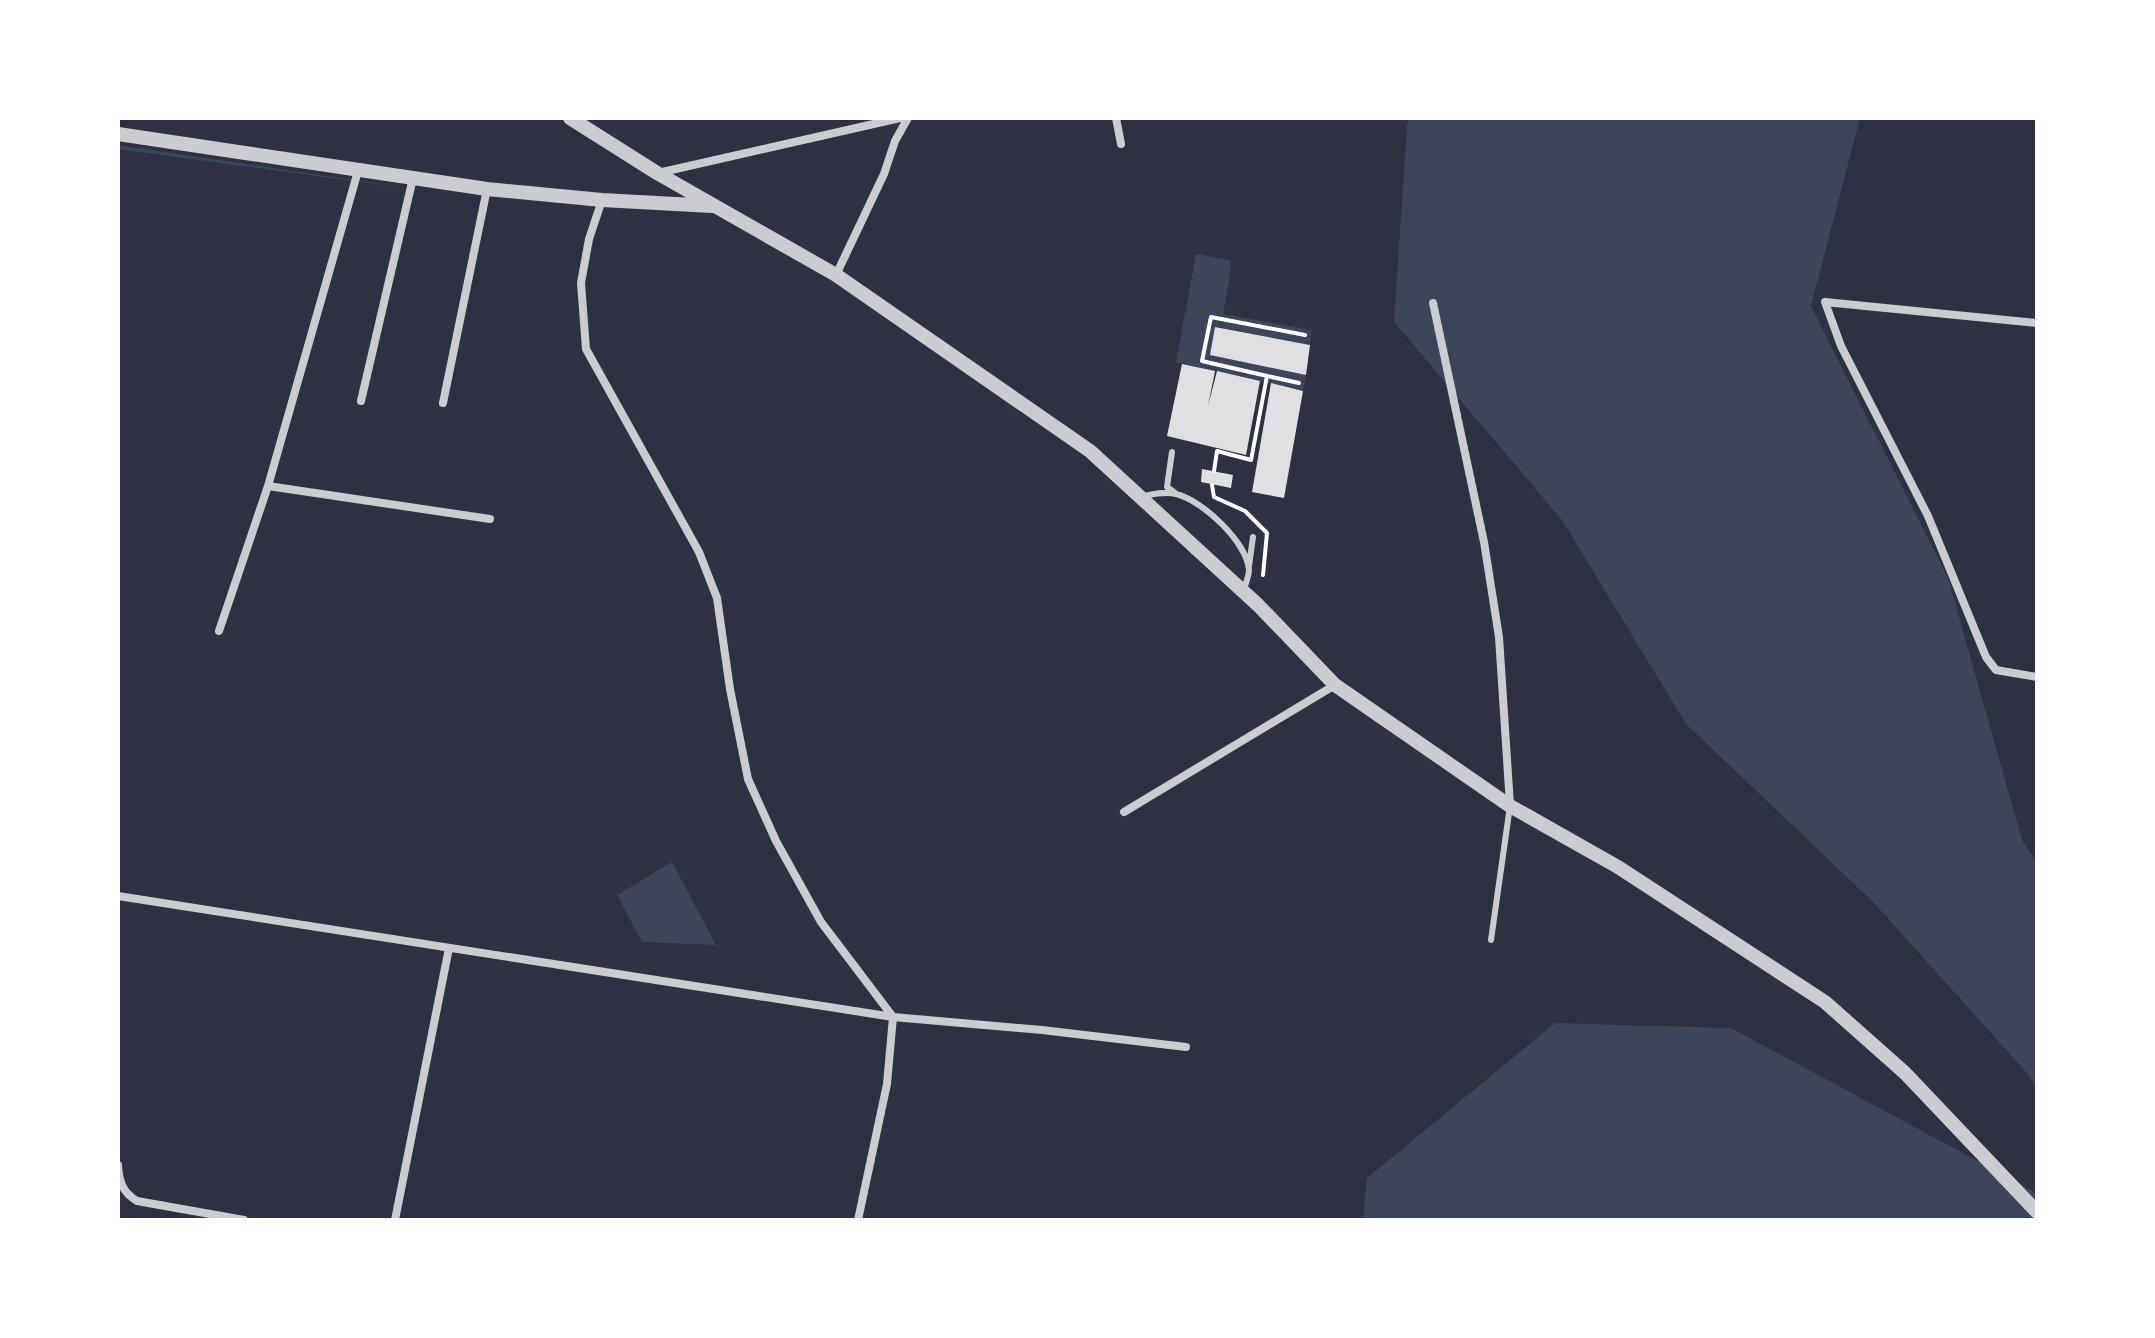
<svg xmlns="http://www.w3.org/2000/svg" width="2155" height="1338" font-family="'Golos Text',sans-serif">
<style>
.green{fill:#3c4559}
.building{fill:#e0e0e3}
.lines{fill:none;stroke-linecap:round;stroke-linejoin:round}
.path{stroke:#fff;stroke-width:4}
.service{stroke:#caccd0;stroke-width:6}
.minor{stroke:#caccd0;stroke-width:8}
.tertiary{stroke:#caccd0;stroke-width:14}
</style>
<rect width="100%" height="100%" fill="#2d3142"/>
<path class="green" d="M 1410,118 L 1860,118 L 1811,306 L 1948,578 L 2022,840 L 2037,862 L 2037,1089 L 2028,1074 L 1873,902 L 1686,724 L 1562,520 L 1394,322 L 1407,126 Z
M 118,145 L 428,191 L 118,149 Z
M 1196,254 L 1230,260 L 1231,270 L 1223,314 L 1312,330 L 1310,345 L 1216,327 L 1211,355 L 1306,375 L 1303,391 L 1176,362 Z
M 672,862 L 716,945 L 642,942 L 617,895 Z
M 1555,1023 L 1731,1028 L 2037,1193 L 2037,1220 L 1363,1220 L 1367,1178 Z"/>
<path class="building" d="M 1215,327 L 1310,345 L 1306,375 L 1210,355 Z
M 1182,364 L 1215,371 L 1208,406 L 1217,371 L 1260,381 L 1246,455 L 1167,436 Z
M 1271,383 L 1303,391 L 1284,498 L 1252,492 Z
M 1202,469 L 1233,475 L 1231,488 L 1201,482 Z"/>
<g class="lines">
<path class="path" d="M 1267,376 L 1299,383
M 1214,471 L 1217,451 L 1251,460 L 1267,376 L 1202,361 L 1211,317 L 1305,335
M 1212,485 L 1214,497 L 1245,511 L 1267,533 L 1263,575"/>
<path class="service" d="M 1172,452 L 1167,487 L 1174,492
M 1144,496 C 1154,494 1165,491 1176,494 C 1202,500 1247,542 1249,570 C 1249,575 1246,583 1244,589
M 1249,566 L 1253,537
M 1491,940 L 1510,806"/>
<path class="minor" d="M 1116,118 L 1121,144
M 658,173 L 900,118
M 602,200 L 589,239 L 581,283 L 586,349 L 699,552 L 717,598 L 730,689 L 748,779 L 776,841 L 821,922 L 893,1017
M 836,275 L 884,174 L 895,141 L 908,118
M 1433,303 L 1484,542 L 1499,637 L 1510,805
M 2037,323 L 1825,302 L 1841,346 L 1928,516 L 1986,657 L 1996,670 L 2037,677
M 361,401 L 413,178
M 443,403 L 487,189
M 268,486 L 490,519
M 219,631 L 268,486 L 358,171
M 1124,812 L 1335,685
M 118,896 L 893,1017 L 1042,1030 L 1186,1047
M 118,1165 C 119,1181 122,1192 137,1201 L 244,1220
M 395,1220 L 449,948
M 858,1220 L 887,1084 L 893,1017"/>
<path class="tertiary" d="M 570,118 L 657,173 L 836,275 L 1090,451 L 1258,605 L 1335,685 L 1510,806 L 1618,867 L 1825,1002 L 1905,1073 L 2037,1212
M 118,134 L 487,189 L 602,200 L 712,206"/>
</g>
<rect width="2155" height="1338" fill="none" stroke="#ffffff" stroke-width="240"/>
</svg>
